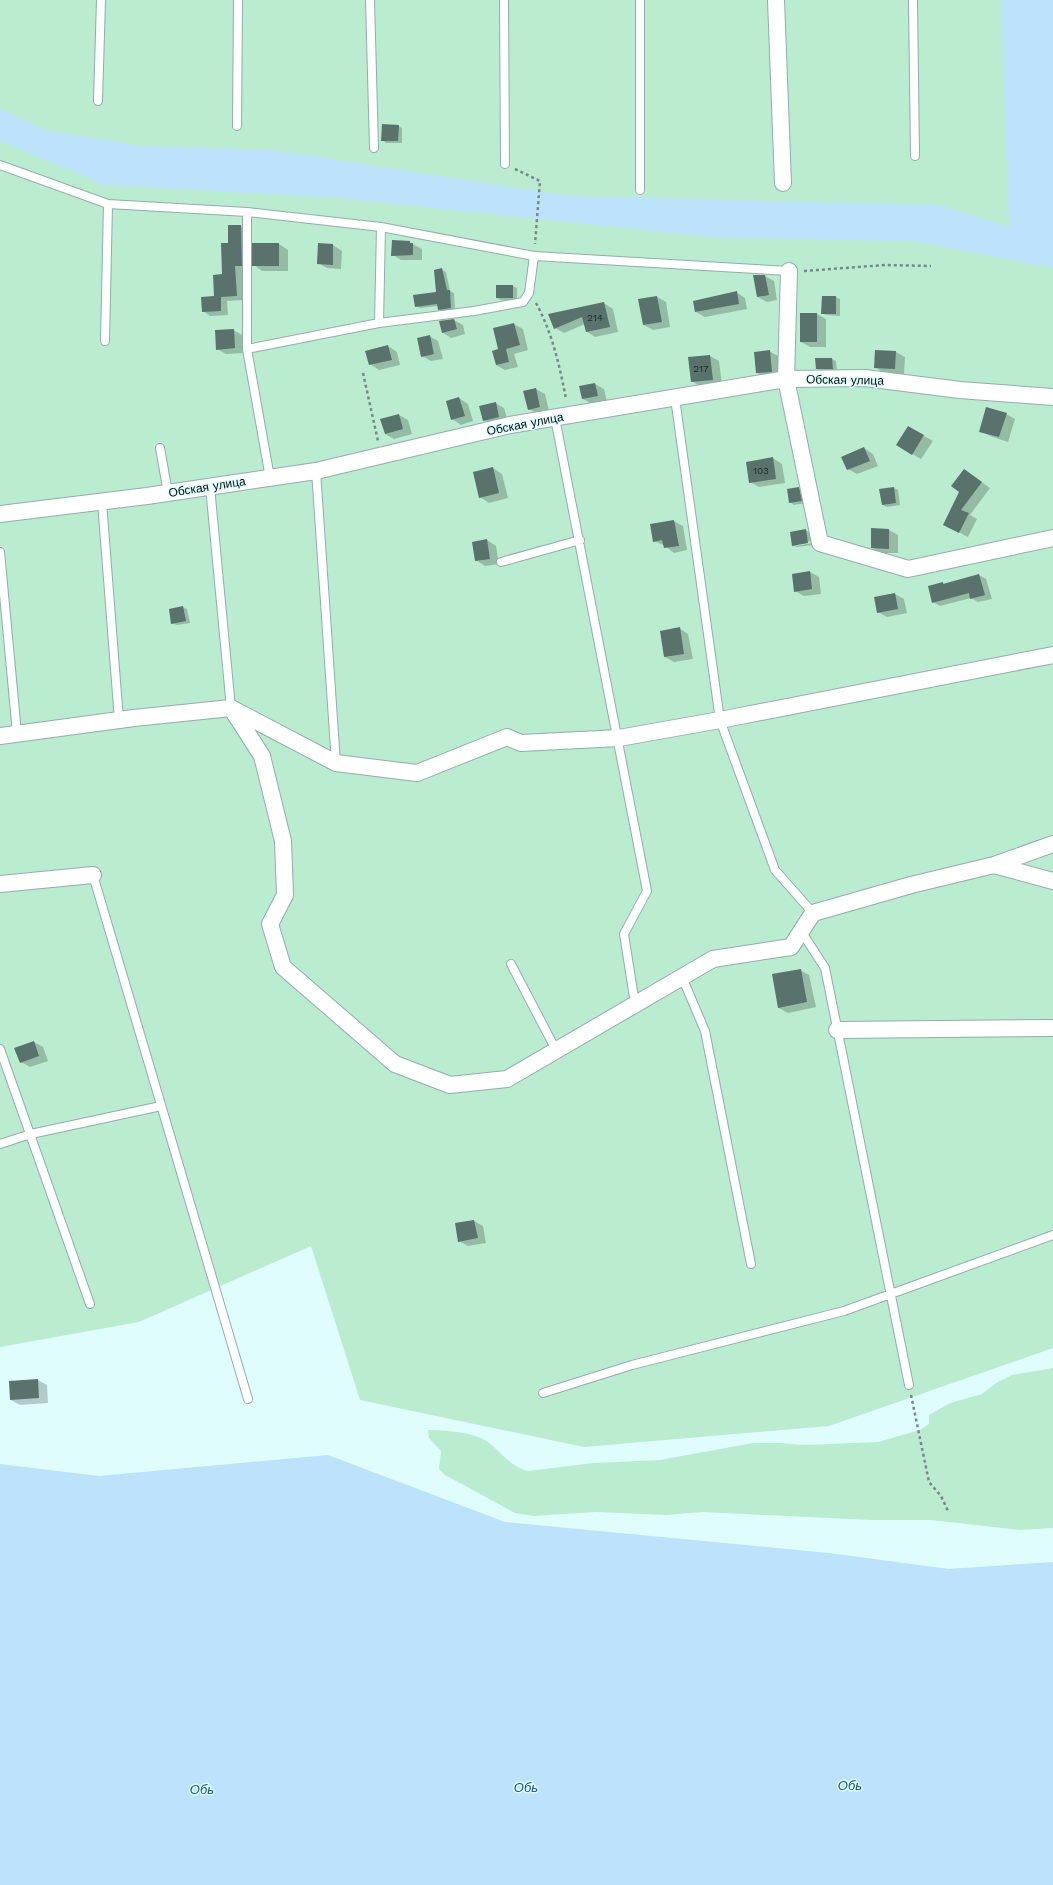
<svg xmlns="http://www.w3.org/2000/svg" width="1053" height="1885" font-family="'Work Sans',sans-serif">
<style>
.green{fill:#baeccf}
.water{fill:#bce3fb}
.shadow{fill:#0003}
.building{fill:#59726c}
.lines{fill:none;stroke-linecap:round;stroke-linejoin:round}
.service-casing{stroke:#91adae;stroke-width:10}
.minor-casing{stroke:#91adae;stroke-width:18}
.path{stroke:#758989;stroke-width:2.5;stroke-dasharray:3 3;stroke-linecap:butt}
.service{stroke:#fff;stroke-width:8}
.minor{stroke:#fff;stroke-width:16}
.labels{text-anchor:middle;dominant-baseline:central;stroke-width:3;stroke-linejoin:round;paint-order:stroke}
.number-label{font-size:10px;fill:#1c2b29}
.street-label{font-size:12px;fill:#081313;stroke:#dffdfd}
.water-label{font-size:13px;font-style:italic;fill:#1b5472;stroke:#dffdfd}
</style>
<rect width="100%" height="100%" fill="#dffdfd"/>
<path class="green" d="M 0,0 L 1053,0 L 1053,1348 L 829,1426 L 584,1447 L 360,1400 L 311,1246 L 139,1322 L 0,1347 Z
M 1053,1368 L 1053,1528 L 1020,1530 L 931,1520 L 871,1520 L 703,1512 L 667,1515 L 596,1512 L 533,1516 L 515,1513 L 445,1475 L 439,1469 L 441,1451 L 429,1438 L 428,1430 C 445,1430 474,1432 488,1442 C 501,1452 512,1468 528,1471 L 594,1463 L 660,1460 L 753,1443 L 779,1443 L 805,1445 L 878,1442 L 920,1430 L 929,1424 L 929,1415 L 950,1403 L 982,1394 L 996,1383 L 1012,1375 Z"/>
<path class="water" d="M 1001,0 L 1053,0 L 1053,268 L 914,241 L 720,238 L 338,198 L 105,185 L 0,141 L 0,109 L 46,130 L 140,146 L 273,150 L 568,196 L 940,205 L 1009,227 Z
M 328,1455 L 505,1522 L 829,1553 L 949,1569 L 1053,1562 L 1053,1885 L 0,1885 L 0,1464 L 99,1476 Z"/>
<path class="shadow" d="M 398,126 L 402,128 L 402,143 L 386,143 L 382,140 Z
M 241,226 L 248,230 L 248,270 L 242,270 L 244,300 L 227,301 L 228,315 L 210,316 L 203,311 L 215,297 L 223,275 L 229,244 Z
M 409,242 L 422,249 L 422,260 L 401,260 L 393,255 Z
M 279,244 L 288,250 L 288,271 L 262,271 L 254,265 Z
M 319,244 L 333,245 L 342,251 L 341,269 L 327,268 L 318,263 Z
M 441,269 L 446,272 L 450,291 L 454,293 L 455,310 L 443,312 L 439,309 L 438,306 L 420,308 L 416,306 L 437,293 Z
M 765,276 L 774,281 L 777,300 L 767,302 L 758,297 Z
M 513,286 L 517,288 L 517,300 L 501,300 L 497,298 Z
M 736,292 L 745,298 L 747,309 L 705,317 L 696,312 Z
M 657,297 L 666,302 L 670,327 L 653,330 L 644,325 L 640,300 Z
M 823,297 L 836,297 L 840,299 L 840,316 L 826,315 L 822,313 Z
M 604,303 L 613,309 L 618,332 L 595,337 L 586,331 L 585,324 L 564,333 L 555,328 Z
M 801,314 L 817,314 L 826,319 L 826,347 L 810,347 L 801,342 Z
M 454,320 L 463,325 L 465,334 L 451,338 L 442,332 Z
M 514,324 L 523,329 L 528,350 L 514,354 L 518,367 L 505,370 L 496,365 L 499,350 Z
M 233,330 L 242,335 L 243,353 L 226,354 L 217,349 Z
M 429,336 L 438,341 L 443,359 L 431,361 L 422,356 Z
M 388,346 L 397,352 L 400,365 L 379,370 L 370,364 Z
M 769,351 L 778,356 L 780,376 L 766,378 L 757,373 Z
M 896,352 L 905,357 L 904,374 L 884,373 L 875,367 Z
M 710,356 L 719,361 L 722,384 L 701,387 L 692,381 L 689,358 Z
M 816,359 L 832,359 L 836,361 L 837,371 L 821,371 L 817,369 Z
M 595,384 L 604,389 L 607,401 L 592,404 L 583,399 Z
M 536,389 L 545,394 L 549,411 L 538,414 L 529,409 Z
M 459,398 L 468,404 L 473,421 L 461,425 L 452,419 Z
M 495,403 L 504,408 L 508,422 L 493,425 L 484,420 Z
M 1006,414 L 1015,419 L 1008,442 L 990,436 L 981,431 Z
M 399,415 L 408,420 L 412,434 L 394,439 L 385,434 Z
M 908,427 L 933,441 L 921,459 L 897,445 Z
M 864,448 L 873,454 L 878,466 L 857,474 L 848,469 Z
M 773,458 L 782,464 L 785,483 L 759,487 L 750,482 Z
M 493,468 L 502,474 L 508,498 L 489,503 L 480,497 Z
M 965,470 L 990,488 L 970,515 L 977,519 L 968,537 L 953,529 Z
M 798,488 L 803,490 L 805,503 L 794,505 L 790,502 Z
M 894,488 L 898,490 L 900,505 L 887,507 L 883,505 Z
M 674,521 L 683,526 L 687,550 L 674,553 L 665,546 L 654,541 Z
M 805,530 L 810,533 L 811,541 L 796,544 L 796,546 L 812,543 L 812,545 L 797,547 L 793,545 Z
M 889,530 L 898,535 L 898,553 L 881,553 L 872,548 Z
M 487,540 L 496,546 L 499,564 L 485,566 L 476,560 Z
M 810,572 L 819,577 L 821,594 L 804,596 L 795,591 Z
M 979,575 L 986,579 L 992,599 L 978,602 L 971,598 L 940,606 L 933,602 L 943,583 L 945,585 Z
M 895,594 L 904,599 L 907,613 L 887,617 L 878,612 Z
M 183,607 L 187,609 L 190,623 L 177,625 L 172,623 Z
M 679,628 L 688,634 L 693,659 L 674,662 L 665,657 Z
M 800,970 L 809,975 L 816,1007 L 788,1013 L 779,1008 Z
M 34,1042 L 43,1047 L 48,1061 L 30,1067 L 21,1062 Z
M 474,1221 L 483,1226 L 486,1243 L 468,1246 L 459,1241 L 456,1224 Z
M 38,1380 L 47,1385 L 48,1403 L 20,1405 L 11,1400 Z"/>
<path class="building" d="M 382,124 L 399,125 L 398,141 L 381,141 Z
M 228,225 L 241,225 L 242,266 L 235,266 L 237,296 L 221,297 L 221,311 L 202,312 L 201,297 L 214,296 L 213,275 L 222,274 L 221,243 L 228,243 Z
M 392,240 L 410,241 L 410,243 L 413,243 L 413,255 L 391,256 Z
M 252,243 L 279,243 L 279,266 L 252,266 Z
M 318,243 L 333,244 L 333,265 L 317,264 Z
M 442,268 L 447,290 L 450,290 L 451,308 L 438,310 L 437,304 L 415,307 L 413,295 L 436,292 L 434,270 Z
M 753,275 L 765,275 L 769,295 L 757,297 Z
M 496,285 L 513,285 L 513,298 L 496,298 Z
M 737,291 L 739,304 L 695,312 L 693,301 Z
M 657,296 L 662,322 L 643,325 L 638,299 Z
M 822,296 L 836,296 L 836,314 L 821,314 Z
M 604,302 L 610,327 L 586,332 L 582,317 L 554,329 L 548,314 Z
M 800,313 L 817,313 L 817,342 L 800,342 Z
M 454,319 L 457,329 L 442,333 L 439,321 Z
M 514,323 L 520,345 L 506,349 L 509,362 L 496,365 L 492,351 L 498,349 L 493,328 Z
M 234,329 L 235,348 L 216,350 L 215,330 Z
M 430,335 L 434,354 L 421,357 L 417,338 Z
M 388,345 L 392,360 L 369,365 L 365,351 Z
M 770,350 L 772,372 L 756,373 L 754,352 Z
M 875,350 L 896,351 L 895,369 L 874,368 Z
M 710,355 L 713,380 L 691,382 L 688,357 Z
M 815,358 L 832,358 L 833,369 L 816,369 Z
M 595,383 L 598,396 L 582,399 L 579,386 Z
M 536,388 L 540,407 L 528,410 L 523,391 Z
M 459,397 L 465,416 L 451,420 L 446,401 Z
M 496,402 L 499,417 L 483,421 L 479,406 Z
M 986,407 L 1007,413 L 999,437 L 979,432 Z
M 399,414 L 403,429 L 385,434 L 380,419 Z
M 908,426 L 924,435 L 912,455 L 896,445 Z
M 864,447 L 870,461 L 847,470 L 841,457 Z
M 773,457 L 776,479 L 749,483 L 746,462 Z
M 493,467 L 499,493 L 479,498 L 473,472 Z
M 964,469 L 982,482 L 961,510 L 969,513 L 959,533 L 943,525 L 959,492 L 951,486 Z
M 799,487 L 802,501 L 789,503 L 787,489 Z
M 894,487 L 896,503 L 882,505 L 879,489 Z
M 674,520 L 679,546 L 664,548 L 662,540 L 653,542 L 650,524 Z
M 871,528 L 889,529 L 889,549 L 871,548 Z
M 806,529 L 808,543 L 792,546 L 790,532 Z
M 487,539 L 490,559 L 475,561 L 472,542 Z
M 810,571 L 812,589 L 794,592 L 792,574 Z
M 979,574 L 985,595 L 970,599 L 969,593 L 932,603 L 928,586 L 943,582 L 943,584 Z
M 895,593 L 898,609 L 877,613 L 874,597 Z
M 183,606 L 186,621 L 171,624 L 169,609 Z
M 680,627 L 684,654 L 664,657 L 660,631 Z
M 801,969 L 807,1002 L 778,1008 L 772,974 Z
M 34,1041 L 39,1056 L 20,1063 L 14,1048 Z
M 474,1220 L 478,1238 L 458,1242 L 455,1223 Z
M 38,1379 L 39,1398 L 10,1400 L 9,1381 Z"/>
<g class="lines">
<g class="service-casing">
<path id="service" d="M 370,0 L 374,148
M 504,0 L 505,164
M 640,0 L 640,190
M 913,0 L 915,156
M 98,101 L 101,0
M 237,126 L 238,0
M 0,165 L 108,204 L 247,212 L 381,227 L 534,256
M 247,212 L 247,349 L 270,478
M 379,323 L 381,227
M 105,341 L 108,204
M 247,349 L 379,323 L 474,311 L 523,302 L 529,293 L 534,256 L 789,271
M 675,398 L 720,720 L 775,870 L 813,913
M 555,418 L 647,891 L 624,934 L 635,1004
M 160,448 L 168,493
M 316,471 L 336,763
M 210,487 L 231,708
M 102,502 L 119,720
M 0,552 L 17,733
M 501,562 L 580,540
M 93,875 L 248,1399
M 801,931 L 825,968 L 909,1385
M 511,964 L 556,1050
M 682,977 L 705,1031 L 751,1264
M 0,1049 L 90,1304
M 0,1144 L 31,1134 L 161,1106
M 543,1393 L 632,1365 L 844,1311 L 1053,1235"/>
</g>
<g class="minor-casing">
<path id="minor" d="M 776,0 L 783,183
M 789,271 L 786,379 L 820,543 L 908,569 L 1053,538
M 0,514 L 147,496 L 316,471 L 510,425 L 786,379 L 865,378 L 960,390 L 1053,397
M 231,708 L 262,756 L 283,841 L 285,895 L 270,924 L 283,967 L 395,1064 L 450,1085 L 507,1079 L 713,959 L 791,947 L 813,913 L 911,885 L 994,865 L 1053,844
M 0,736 L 134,718 L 231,708 L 336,763 L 417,773 L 507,737 L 521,743 L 619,738 L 720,720 L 1053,655
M 994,865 L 1053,881
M 0,884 L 93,875
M 837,1030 L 1053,1028"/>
</g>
<path class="path" d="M 515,169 L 540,181 L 535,244
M 804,271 L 885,265 L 931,266
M 536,303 C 552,332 560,367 566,399
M 363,373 L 378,441
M 911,1395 L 929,1482 L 941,1496 L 948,1511"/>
<use href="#service" class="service"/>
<use href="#minor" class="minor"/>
</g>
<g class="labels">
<g class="number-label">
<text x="595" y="317">214</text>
<text x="701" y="368">217</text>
<text x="761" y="470">103</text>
</g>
<g class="street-label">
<text transform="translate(845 380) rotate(1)">Обская улица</text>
<text transform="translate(525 424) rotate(-11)">Обская улица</text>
<text transform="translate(207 487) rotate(-9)">Обская улица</text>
</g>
<g class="water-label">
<text x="850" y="1785">Обь</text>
<text x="526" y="1787">Обь</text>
<text x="202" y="1789">Обь</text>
</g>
</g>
</svg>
